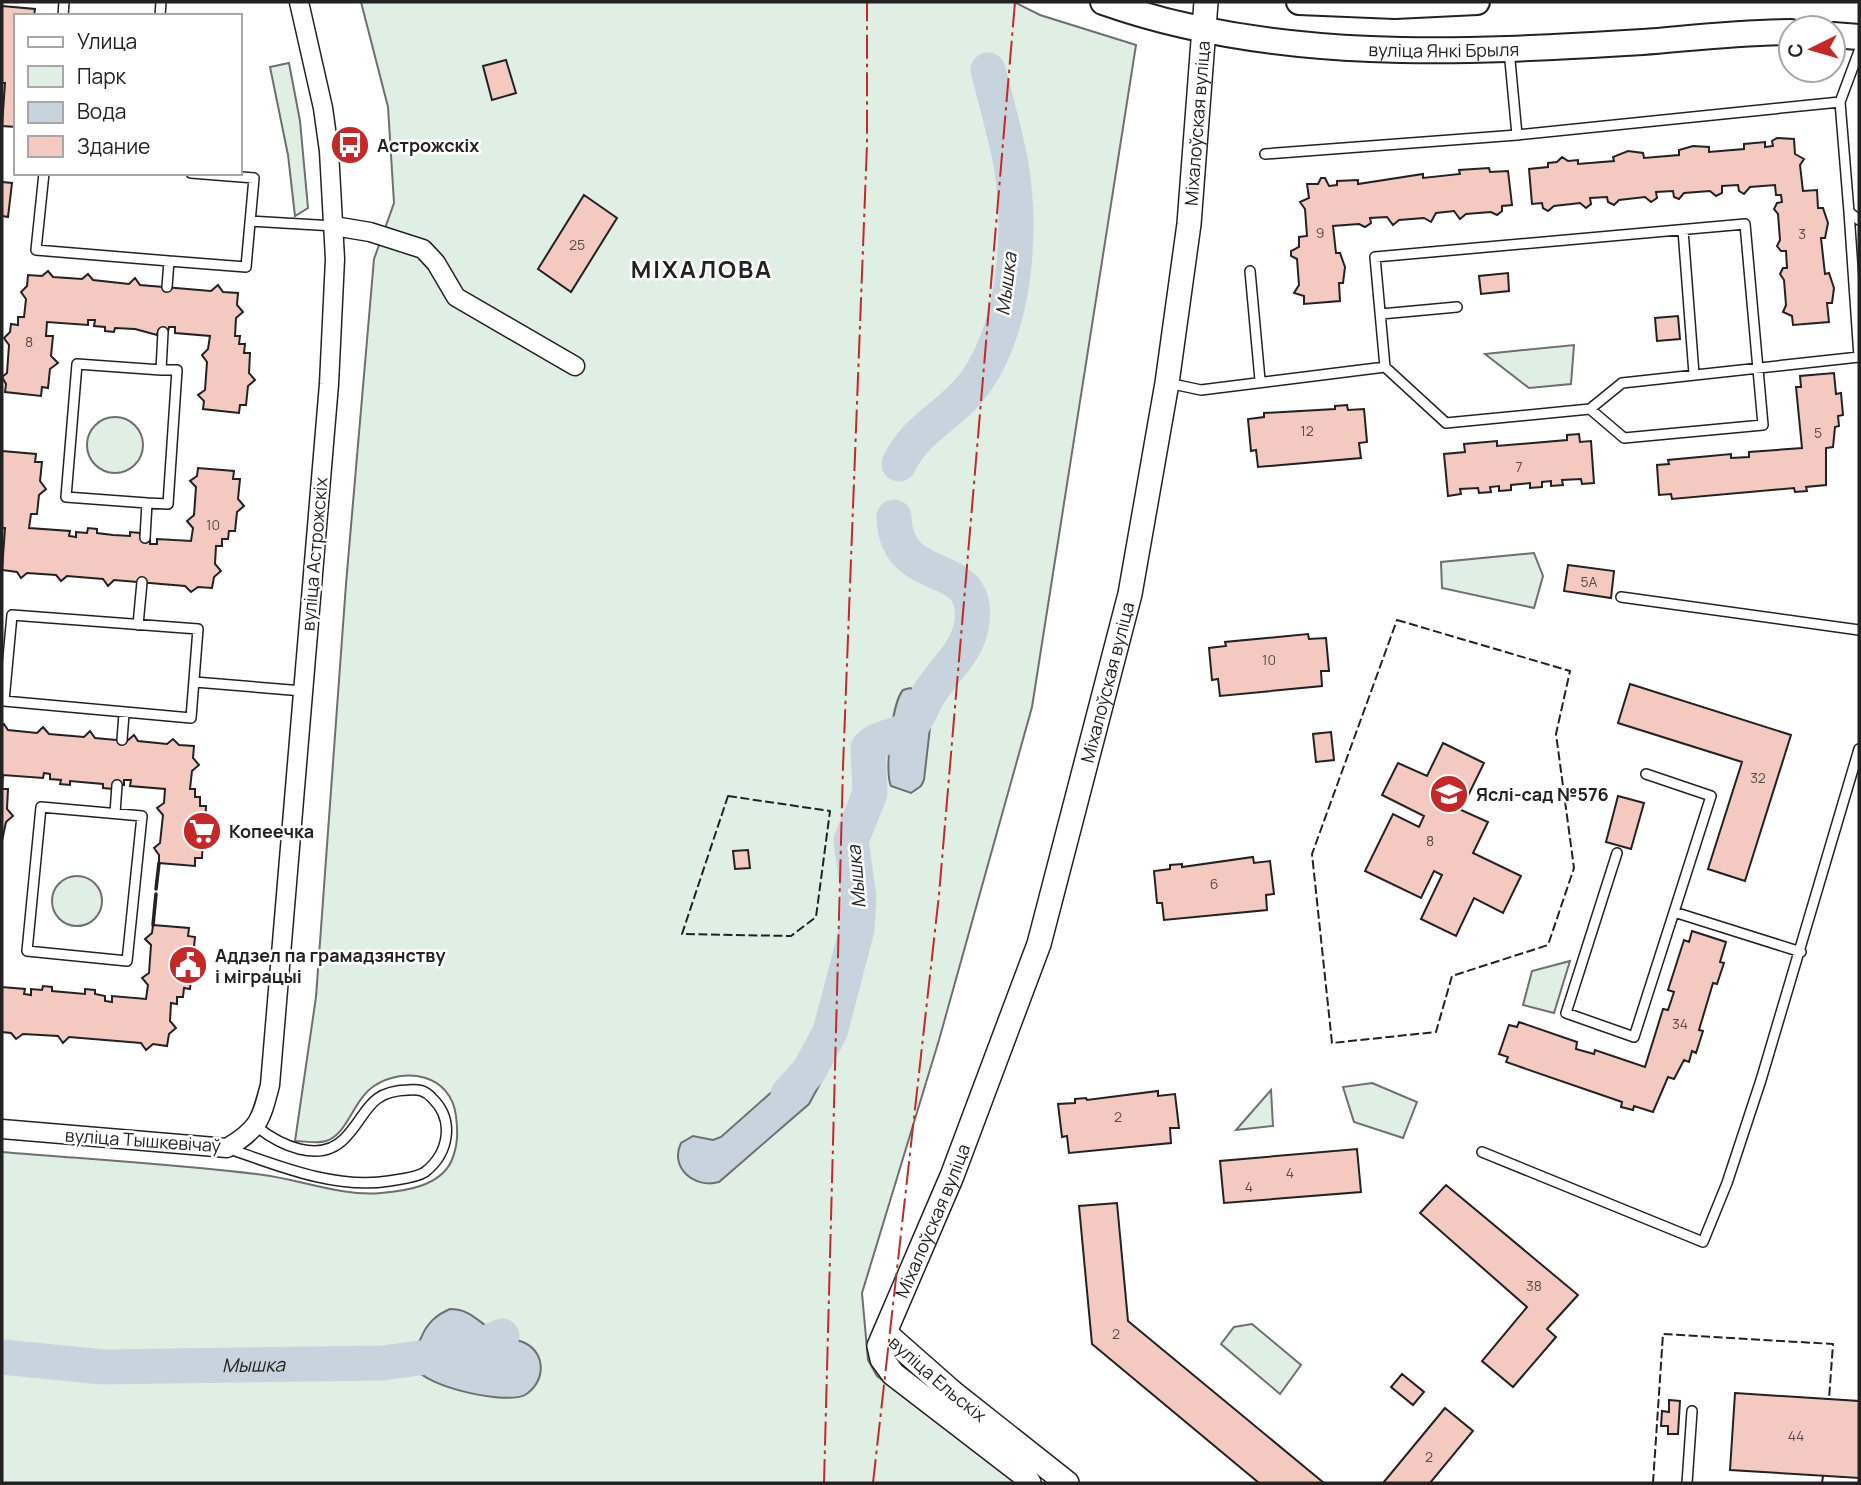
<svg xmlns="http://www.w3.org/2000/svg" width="1861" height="1485" font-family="Manrope,sans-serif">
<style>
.green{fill:#e0efe3;stroke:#6f6f6f;stroke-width:2}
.water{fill:#c7d3dd;stroke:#6f6f6f;stroke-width:2}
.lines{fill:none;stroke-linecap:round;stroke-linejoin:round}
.river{stroke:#c7d3dd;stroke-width:35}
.building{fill:#f3c9c0;stroke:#222;stroke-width:2}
.service-casing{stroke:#222;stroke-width:12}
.minor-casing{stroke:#222;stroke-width:21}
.tertiary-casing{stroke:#222;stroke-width:26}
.secondary-casing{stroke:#222;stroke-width:28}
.service{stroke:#fff;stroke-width:9}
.minor{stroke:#fff;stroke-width:18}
.tertiary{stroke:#fff;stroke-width:23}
.secondary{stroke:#fff;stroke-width:24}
.fence{stroke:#222;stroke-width:2;stroke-dasharray:9 3.5;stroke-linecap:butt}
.wall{stroke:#222;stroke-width:3.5}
.power{stroke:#c62828;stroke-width:2;stroke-dasharray:24 5 3.5 5;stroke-linecap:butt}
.labels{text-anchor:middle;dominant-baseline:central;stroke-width:5;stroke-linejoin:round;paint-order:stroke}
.number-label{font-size:14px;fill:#564c4a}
.street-label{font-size:18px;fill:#222;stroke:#fff}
.poi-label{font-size:18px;font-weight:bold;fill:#222;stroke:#fff;text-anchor:start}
.water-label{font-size:19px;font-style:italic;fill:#222;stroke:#fff}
.district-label{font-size:24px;font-weight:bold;letter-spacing:2px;fill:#222;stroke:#fff}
</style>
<rect width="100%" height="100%" fill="#fff"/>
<path class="green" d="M 361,2 L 1014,2 L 1040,15 L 1136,45 L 1032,707 L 939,1040 L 862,1293 L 868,1360 L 877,1376 L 1006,1470 L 1016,1483 L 2,1483 L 2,1152 C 86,1159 171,1164 256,1174 C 297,1178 340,1197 381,1193 C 406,1191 439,1186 451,1162 C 458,1146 458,1133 456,1116 C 451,1074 405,1066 374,1086 C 353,1100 348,1134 326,1141 C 318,1144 304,1141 295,1141 L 316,997 L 346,584 L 374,259 L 394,203 L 388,107 Z
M 289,63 L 300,121 L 308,208 L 295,216 L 288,155 L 270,67 Z
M 1574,345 L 1571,384 L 1529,388 L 1485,354 Z
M87 445a28 28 0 1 1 56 0a28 28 0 1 1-56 0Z
M 1534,553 L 1543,576 L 1534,608 L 1442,588 L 1441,562 Z
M52 901a25 25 0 1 1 50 0a25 25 0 1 1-50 0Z
M 1570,961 L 1554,1013 L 1523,1005 L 1532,971 Z
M 1372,1083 L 1417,1102 L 1403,1138 L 1354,1122 L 1343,1087 Z
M 1271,1090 L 1273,1126 L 1236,1130 Z
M 1252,1324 L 1301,1365 L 1280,1394 L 1221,1344 L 1234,1327 Z"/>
<path class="water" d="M 910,688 L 923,694 L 928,701 L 931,719 L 924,780 L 921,786 L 911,793 L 891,786 C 884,772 892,702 903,690 Z
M 811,1057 L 820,1062 L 822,1080 L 809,1104 L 719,1182 C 695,1189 669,1168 681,1143 L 693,1136 L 713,1140 L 721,1137 Z
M 450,1309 C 473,1309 481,1326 500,1335 C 508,1339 517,1339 525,1343 C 547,1354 545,1383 525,1395 C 507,1405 425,1387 416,1368 C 411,1358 416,1347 421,1338 C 427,1323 436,1315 450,1309 Z"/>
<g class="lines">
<g class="river">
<path d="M 899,464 C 915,428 953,414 975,383 C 1016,325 1022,232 1011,164 C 1005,133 996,101 988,70"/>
<path d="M 788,1094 L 809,1071 L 830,1032 L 857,929 L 859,897 L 851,841 L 870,793 L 868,748 C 879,735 897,738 910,727 C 919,718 922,705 929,694 C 944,669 968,653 972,622 C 980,555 896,590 894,517"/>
<path id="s1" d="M 2,1357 L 103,1367 L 382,1363 L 466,1352 L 502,1336"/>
</g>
</g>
<path class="building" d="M 2,6 L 35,9 L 34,16 L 16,16 L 16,127 L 2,126 L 5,83 L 2,83 Z
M 506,60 L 516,93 L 492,100 L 483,66 Z
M 1777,138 L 1794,139 L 1795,154 L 1804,159 L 1800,165 L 1803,191 L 1817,190 L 1818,208 L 1823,208 L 1828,223 L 1825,238 L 1821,238 L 1825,274 L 1829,273 L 1834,288 L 1832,303 L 1827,303 L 1829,322 L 1793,325 L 1792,316 L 1783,312 L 1786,305 L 1784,280 L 1780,274 L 1783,268 L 1787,268 L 1786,251 L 1781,251 L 1777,246 L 1780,240 L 1778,214 L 1774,209 L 1777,203 L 1782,202 L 1781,195 L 1776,195 L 1775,185 L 1750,187 L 1744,194 L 1739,191 L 1738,185 L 1722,186 L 1722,193 L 1716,196 L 1710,191 L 1684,193 L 1679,199 L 1674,197 L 1673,191 L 1656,192 L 1657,198 L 1651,202 L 1645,197 L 1619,200 L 1614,205 L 1608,202 L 1607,197 L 1590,198 L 1591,204 L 1586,208 L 1580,203 L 1554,206 L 1548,211 L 1543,208 L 1542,203 L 1532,204 L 1529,169 L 1548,167 L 1548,163 L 1557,162 L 1562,157 L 1568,161 L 1578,160 L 1578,164 L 1614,161 L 1613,157 L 1628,151 L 1643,153 L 1644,158 L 1679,155 L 1679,150 L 1693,146 L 1709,147 L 1709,152 L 1744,149 L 1744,144 L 1765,142 L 1765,147 L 1773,146 L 1772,141 Z
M 1489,168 L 1490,172 L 1508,171 L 1512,205 L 1502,206 L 1502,211 L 1497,215 L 1491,212 L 1466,214 L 1460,219 L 1454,211 L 1436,213 L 1431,222 L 1424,218 L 1399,220 L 1393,225 L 1387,217 L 1370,218 L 1371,223 L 1365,227 L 1359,224 L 1333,226 L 1336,253 L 1340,253 L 1345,267 L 1343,283 L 1339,283 L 1340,301 L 1304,304 L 1304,296 L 1294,293 L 1299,285 L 1297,259 L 1291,256 L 1291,251 L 1299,247 L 1299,237 L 1307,236 L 1305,209 L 1300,202 L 1309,198 L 1307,184 L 1318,184 L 1321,178 L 1325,178 L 1329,186 L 1337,185 L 1337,181 L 1358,180 L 1358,184 L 1423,174 L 1423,178 L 1460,174 L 1459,170 Z
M 2,182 L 12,183 L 8,217 L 2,216 Z
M 584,195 L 617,218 L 571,292 L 538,269 Z
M 48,271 L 53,277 L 82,279 L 88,274 L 93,280 L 129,284 L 135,278 L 140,285 L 211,291 L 218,285 L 223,292 L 238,293 L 237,305 L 243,312 L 236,318 L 235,336 L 240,336 L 239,344 L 245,344 L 244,353 L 250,353 L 249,373 L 255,380 L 248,386 L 246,405 L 240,405 L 239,413 L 203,409 L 204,401 L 198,395 L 205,390 L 207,362 L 202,355 L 208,349 L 210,336 L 175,333 L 175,327 L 169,327 L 168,332 L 158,331 L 157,335 L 135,329 L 115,328 L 114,332 L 105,331 L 105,327 L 94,326 L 95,320 L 88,320 L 88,325 L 47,322 L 46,336 L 53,336 L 51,356 L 58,363 L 50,369 L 48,388 L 42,387 L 41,396 L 5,392 L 6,384 L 2,377 L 7,373 L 9,345 L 4,338 L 10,332 L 11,324 L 18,325 L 18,317 L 24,317 L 26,299 L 21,292 L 27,286 L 28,275 L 42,276 Z
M 1508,273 L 1509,291 L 1481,294 L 1479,276 Z
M 1678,316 L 1680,339 L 1657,341 L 1655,318 Z
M 1834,373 L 1836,394 L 1841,393 L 1843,415 L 1838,416 L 1839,426 L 1835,427 L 1833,447 L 1826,448 L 1826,485 L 1806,487 L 1807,491 L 1795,492 L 1794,488 L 1672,499 L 1671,494 L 1659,495 L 1657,465 L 1669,464 L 1668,460 L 1731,454 L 1731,458 L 1749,457 L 1749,452 L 1802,448 L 1796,387 L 1801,387 L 1800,376 Z
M 1347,405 L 1348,410 L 1364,409 L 1367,442 L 1359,443 L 1361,458 L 1258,467 L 1256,450 L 1251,451 L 1248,419 L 1264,417 L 1264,413 L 1335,409 L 1335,406 Z
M 1579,434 L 1580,442 L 1591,441 L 1594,483 L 1582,484 L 1581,479 L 1562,480 L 1563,485 L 1551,486 L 1551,481 L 1542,482 L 1542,487 L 1530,488 L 1530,483 L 1511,485 L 1511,490 L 1499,491 L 1499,486 L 1490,487 L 1491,492 L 1479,493 L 1478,488 L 1460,489 L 1461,494 L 1448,496 L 1444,454 L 1465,452 L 1464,444 L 1497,441 L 1497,446 L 1567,440 L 1567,435 Z
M 2,451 L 36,454 L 35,462 L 42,462 L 40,481 L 46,489 L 39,495 L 37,514 L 31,514 L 29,528 L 70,531 L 69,536 L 76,537 L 76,532 L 87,533 L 88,528 L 97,529 L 97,533 L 113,535 L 130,536 L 130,532 L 140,533 L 140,537 L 150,538 L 150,544 L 157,544 L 157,539 L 191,541 L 193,528 L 187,521 L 194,515 L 196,487 L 190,481 L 197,476 L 198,468 L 234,471 L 233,479 L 240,479 L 238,499 L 244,506 L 237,512 L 235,531 L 229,531 L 228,539 L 222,539 L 222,546 L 216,546 L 215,564 L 221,571 L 214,577 L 212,588 L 198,587 L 191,592 L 185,586 L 114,580 L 108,586 L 103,579 L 67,576 L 61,581 L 56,575 L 27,573 L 21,578 L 17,572 L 2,570 L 5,528 L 2,528 Z
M 1568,565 L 1614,571 L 1611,598 L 1564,591 Z
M 1308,634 L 1309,639 L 1326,638 L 1329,671 L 1321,671 L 1322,686 L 1220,696 L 1218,679 L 1212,680 L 1209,648 L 1226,646 L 1225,642 Z
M 1630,684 L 1791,735 L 1745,881 L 1708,869 L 1742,762 L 1618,723 Z
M 4,724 L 8,730 L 37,733 L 43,727 L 49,734 L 84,737 L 90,731 L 95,738 L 127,741 L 134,735 L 138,741 L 167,744 L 173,739 L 179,745 L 194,746 L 193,758 L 199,765 L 192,771 L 190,789 L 195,789 L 195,797 L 200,797 L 200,806 L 206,806 L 205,826 L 211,833 L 203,839 L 202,858 L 195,858 L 195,866 L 159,863 L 159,855 L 154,848 L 160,843 L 163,815 L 157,808 L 164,803 L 165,789 L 130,786 L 131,780 L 124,780 L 124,785 L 113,785 L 113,789 L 103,788 L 103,784 L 70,781 L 70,785 L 60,784 L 61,780 L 50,779 L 50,774 L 44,773 L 43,778 L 3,775 L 2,789 L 8,789 L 7,809 L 13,816 L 6,822 L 2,841 L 2,726 Z
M 1331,732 L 1334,760 L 1316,762 L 1313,734 Z
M 1443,743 L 1484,763 L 1461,810 L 1488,822 L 1473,853 L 1521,876 L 1503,913 L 1474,898 L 1456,936 L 1421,919 L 1442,875 L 1434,871 L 1421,898 L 1365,871 L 1393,814 L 1419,827 L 1424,816 L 1382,795 L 1398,763 L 1427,776 Z
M 1618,796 L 1644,803 L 1631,849 L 1606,842 Z
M 748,850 L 750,868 L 735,869 L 733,851 Z
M 1253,857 L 1254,863 L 1270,861 L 1274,894 L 1266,895 L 1267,910 L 1164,920 L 1162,903 L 1157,903 L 1154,871 L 1170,869 L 1170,865 L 1182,864 L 1182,867 Z
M 153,925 L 189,928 L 188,936 L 195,937 L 193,956 L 199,963 L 192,969 L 190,989 L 184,988 L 183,997 L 177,997 L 177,1004 L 171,1003 L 170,1021 L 176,1028 L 169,1034 L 167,1046 L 153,1044 L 146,1050 L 141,1043 L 69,1037 L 63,1043 L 58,1036 L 23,1034 L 16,1039 L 11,1033 L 2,1032 L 2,987 L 25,989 L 24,994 L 31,995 L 31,989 L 42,990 L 43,986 L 52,987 L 52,991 L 85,994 L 85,989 L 95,990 L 95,994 L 105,996 L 105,1001 L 112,1002 L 112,996 L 146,999 L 148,985 L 142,978 L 149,973 L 151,945 L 145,939 L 152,933 Z
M 1692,931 L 1726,942 L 1720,962 L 1724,963 L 1717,984 L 1713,983 L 1699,1030 L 1703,1031 L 1696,1053 L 1692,1051 L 1689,1062 L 1684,1060 L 1674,1079 L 1668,1077 L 1653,1112 L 1634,1106 L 1633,1110 L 1621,1107 L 1622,1102 L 1506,1062 L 1508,1057 L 1499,1054 L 1509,1025 L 1517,1027 L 1519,1022 L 1577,1042 L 1576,1049 L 1594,1054 L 1595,1050 L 1645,1067 L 1663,1009 L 1668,1010 L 1674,992 L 1668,990 L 1684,940 L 1689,942 Z
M 1158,1091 L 1158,1096 L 1175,1094 L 1179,1128 L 1170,1128 L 1171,1143 L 1069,1153 L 1067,1136 L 1062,1137 L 1058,1104 L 1075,1103 L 1075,1099 L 1086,1098 L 1087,1100 Z
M 1357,1149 L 1361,1192 L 1224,1203 L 1220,1161 Z
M 1446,1185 L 1578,1295 L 1547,1329 L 1556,1337 L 1513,1387 L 1482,1361 L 1527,1307 L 1420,1213 Z
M 1117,1203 L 1128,1321 L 1324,1483 L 1259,1483 L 1092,1344 L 1079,1206 Z
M 1402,1374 L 1424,1392 L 1413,1405 L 1391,1387 Z
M 1735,1393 L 1859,1401 L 1859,1478 L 1730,1470 Z
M 1669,1400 L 1680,1401 L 1678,1434 L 1668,1434 L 1668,1426 L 1661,1426 L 1662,1411 L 1669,1412 Z
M 1445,1408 L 1473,1431 L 1430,1483 L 1383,1483 Z"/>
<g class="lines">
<g class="service-casing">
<path id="service" d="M 63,16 L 64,2
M 160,16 L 161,2
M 1509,50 L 1517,135
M 1840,102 L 1859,51
M 1265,154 L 1517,135 L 1840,102 L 1849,212 L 1859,220
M 44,173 L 36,250 L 169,261 L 167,287
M 1849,212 L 1859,357
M 250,221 L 334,226
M 1745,224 L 1763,425 L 1624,438 L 1590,409 L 1446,423 L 1385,367 L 1375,257 Z
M 1683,230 L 1694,374
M 169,261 L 246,267 L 254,178 L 191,173
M 1250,271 L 1260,380
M 1381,314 L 1457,307
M 1168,383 L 1201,390 L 1385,367
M 1590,409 L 1622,383 L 1859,357
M 147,503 L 168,504 L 177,370 L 161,370 L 163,332
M 145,538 L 147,503 L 66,497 L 77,364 L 161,370
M 1621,597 L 1859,630
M 12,615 L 198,629 L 191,718 L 4,701 Z
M 138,625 L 142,582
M 195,682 L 303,691
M 122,740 L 124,714
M 1646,774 L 1711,796 L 1674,912
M 41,807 L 142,816 L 127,961 L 27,951 Z
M 115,813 L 117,785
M 1617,853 L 1566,1013 L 1634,1037 L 1674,912 L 1801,952
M 227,1148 C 276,1165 336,1190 389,1181 C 400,1179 416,1178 425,1172 C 449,1153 455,1120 432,1098 C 425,1090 418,1089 408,1090 C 367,1091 368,1115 344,1139 C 319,1164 280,1145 257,1127
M 1482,1152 L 1703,1242 L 1727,1183 L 1761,1080 L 1859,749
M 1687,1483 L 1692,1411"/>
</g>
<g class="minor-casing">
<path id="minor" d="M 334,226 L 370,232 L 423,249 L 436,263 L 456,297 L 575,366
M 2,1129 L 227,1148 C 259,1129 261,1120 270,1085 L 329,384 L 335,259 L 329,151 L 323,108 L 299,2"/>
</g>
<g class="tertiary-casing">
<g id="tertiary">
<path id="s2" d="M 885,1333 L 952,1392 L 1067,1483"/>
<path id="s3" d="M 1029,1483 L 1023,1474 L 893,1374 L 882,1359 L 879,1346 L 952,1176 L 1039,944 L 1130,594 L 1167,383 L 1189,224 L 1206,2"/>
</g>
</g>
<g class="secondary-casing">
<g id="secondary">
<path id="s4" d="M 1103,2 C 1275,63 1463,53 1643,42 C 1692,38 1742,32 1791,32"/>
<path d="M 1299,2 L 1395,6 L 1477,2"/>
<path d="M 1833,35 L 1859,37"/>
</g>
</g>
<use href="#service" class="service"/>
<use href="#minor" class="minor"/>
<use href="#tertiary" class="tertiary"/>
<use href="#secondary" class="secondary"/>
<path class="fence" d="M 1397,620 L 1570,671 L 1556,734 L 1574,868 L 1548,945 L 1452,976 L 1436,1032 L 1332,1043 L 1312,854 Z
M 728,796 L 830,811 L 816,917 L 791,936 L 682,934 Z
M 1653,1483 L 1663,1334 L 1833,1344 L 1829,1399
M 1822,1483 L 1823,1476"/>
<path class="wall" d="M 156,889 L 159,863
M 153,925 L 156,894"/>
<path class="power" d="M 824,1483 L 843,767 L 867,144 L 867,2
M 873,1483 L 939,895 L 1015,2"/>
</g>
<defs>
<g id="bus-disc" transform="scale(2.0125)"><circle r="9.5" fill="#c62828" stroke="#fff"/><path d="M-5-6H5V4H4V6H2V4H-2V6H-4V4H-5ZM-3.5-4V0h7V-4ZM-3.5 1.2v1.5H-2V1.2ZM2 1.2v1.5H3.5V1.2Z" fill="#fff"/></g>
<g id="school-disc" transform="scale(2.0125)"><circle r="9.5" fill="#c62828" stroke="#fff"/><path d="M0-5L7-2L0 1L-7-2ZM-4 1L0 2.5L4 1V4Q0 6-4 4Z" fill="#fff"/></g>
<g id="supermarket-disc" transform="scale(2.0125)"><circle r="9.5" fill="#c62828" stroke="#fff"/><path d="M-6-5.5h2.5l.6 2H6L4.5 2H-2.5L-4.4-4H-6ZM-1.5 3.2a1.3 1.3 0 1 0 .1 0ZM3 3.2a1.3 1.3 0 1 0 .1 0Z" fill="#fff"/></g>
<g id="civic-disc" transform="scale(2.0125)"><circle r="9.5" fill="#c62828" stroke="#fff"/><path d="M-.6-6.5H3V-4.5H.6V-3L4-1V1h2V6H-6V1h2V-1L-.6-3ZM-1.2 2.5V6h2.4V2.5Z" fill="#fff"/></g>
</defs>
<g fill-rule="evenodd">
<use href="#bus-disc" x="350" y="145"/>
<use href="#school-disc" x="1449" y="794"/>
<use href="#supermarket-disc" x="202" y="831"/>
<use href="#civic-disc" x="188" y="965"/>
</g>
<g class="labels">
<g class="number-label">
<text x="1320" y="232">9</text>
<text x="1802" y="233">3</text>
<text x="577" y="244">25</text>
<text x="29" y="341">8</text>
<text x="1307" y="430">12</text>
<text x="1818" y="432">5</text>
<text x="1519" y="466">7</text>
<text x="213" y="524">10</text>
<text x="1589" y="581">5А</text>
<text x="1269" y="659">10</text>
<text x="1758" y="777">32</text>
<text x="1430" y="840">8</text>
<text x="1214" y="883">6</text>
<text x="1680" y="1023">34</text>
<text x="1118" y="1116">2</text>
<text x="1290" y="1172">4</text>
<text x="1249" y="1186">4</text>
<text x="1534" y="1285">38</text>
<text x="1116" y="1333">2</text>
<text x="1796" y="1435">44</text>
<text x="1429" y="1456">2</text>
</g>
<g class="street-label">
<text stroke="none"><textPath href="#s4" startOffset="346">вуліца Янкі Брыля</textPath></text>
<text stroke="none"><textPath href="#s3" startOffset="1477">Міхалоўская вуліца</textPath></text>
<text transform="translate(314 554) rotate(-85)">вуліца Астрожскіх</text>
<text stroke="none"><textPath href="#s3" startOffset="910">Міхалоўская вуліца</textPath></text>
<text transform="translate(143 1140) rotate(4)">вуліца Тышкевічаў</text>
<text stroke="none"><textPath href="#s3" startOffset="343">Міхалоўская вуліца</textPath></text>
<text stroke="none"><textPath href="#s2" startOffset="70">вуліца Ельскіх</textPath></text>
</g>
<g class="poi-label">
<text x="377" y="145">Астрожскіх</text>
<text x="1476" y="794">Яслі-сад №576</text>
<text x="229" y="831">Копеечка</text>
<text x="215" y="955">Аддзел па грамадзянству<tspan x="215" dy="21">і міграцыі</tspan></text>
</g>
<g class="water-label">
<text transform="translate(1006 284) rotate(-83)">Мышка</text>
<text transform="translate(856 877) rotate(-95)">Мышка</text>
<text stroke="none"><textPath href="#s1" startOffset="252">Мышка</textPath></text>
</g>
<g class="district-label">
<text x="702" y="268">МІХАЛОВА</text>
</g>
</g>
<rect width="1861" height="1485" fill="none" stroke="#222222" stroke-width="7"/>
<rect x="14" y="14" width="228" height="161" fill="#ffffff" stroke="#a7a7a7" stroke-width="2"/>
<rect x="28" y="37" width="35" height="10" fill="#ffffff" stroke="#a7a7a7" stroke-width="2"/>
<text x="77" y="49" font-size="21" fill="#222222">Улица</text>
<rect x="28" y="66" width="35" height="21" fill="#e0efe3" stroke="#a7a7a7" stroke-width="2"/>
<text x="77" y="84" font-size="21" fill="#222222">Парк</text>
<rect x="28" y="102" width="35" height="21" fill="#c7d3dd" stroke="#a7a7a7" stroke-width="2"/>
<text x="77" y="119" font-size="21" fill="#222222">Вода</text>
<rect x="28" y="136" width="35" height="21" fill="#f3c9c0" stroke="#a7a7a7" stroke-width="2"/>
<text x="77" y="154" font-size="21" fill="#222222">Здание</text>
<g transform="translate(1812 49) rotate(265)"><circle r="33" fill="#ffffff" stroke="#a7a7a7" stroke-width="2"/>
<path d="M0-5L12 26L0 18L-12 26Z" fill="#c62828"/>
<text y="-10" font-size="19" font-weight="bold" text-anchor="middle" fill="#222222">С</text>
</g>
</svg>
